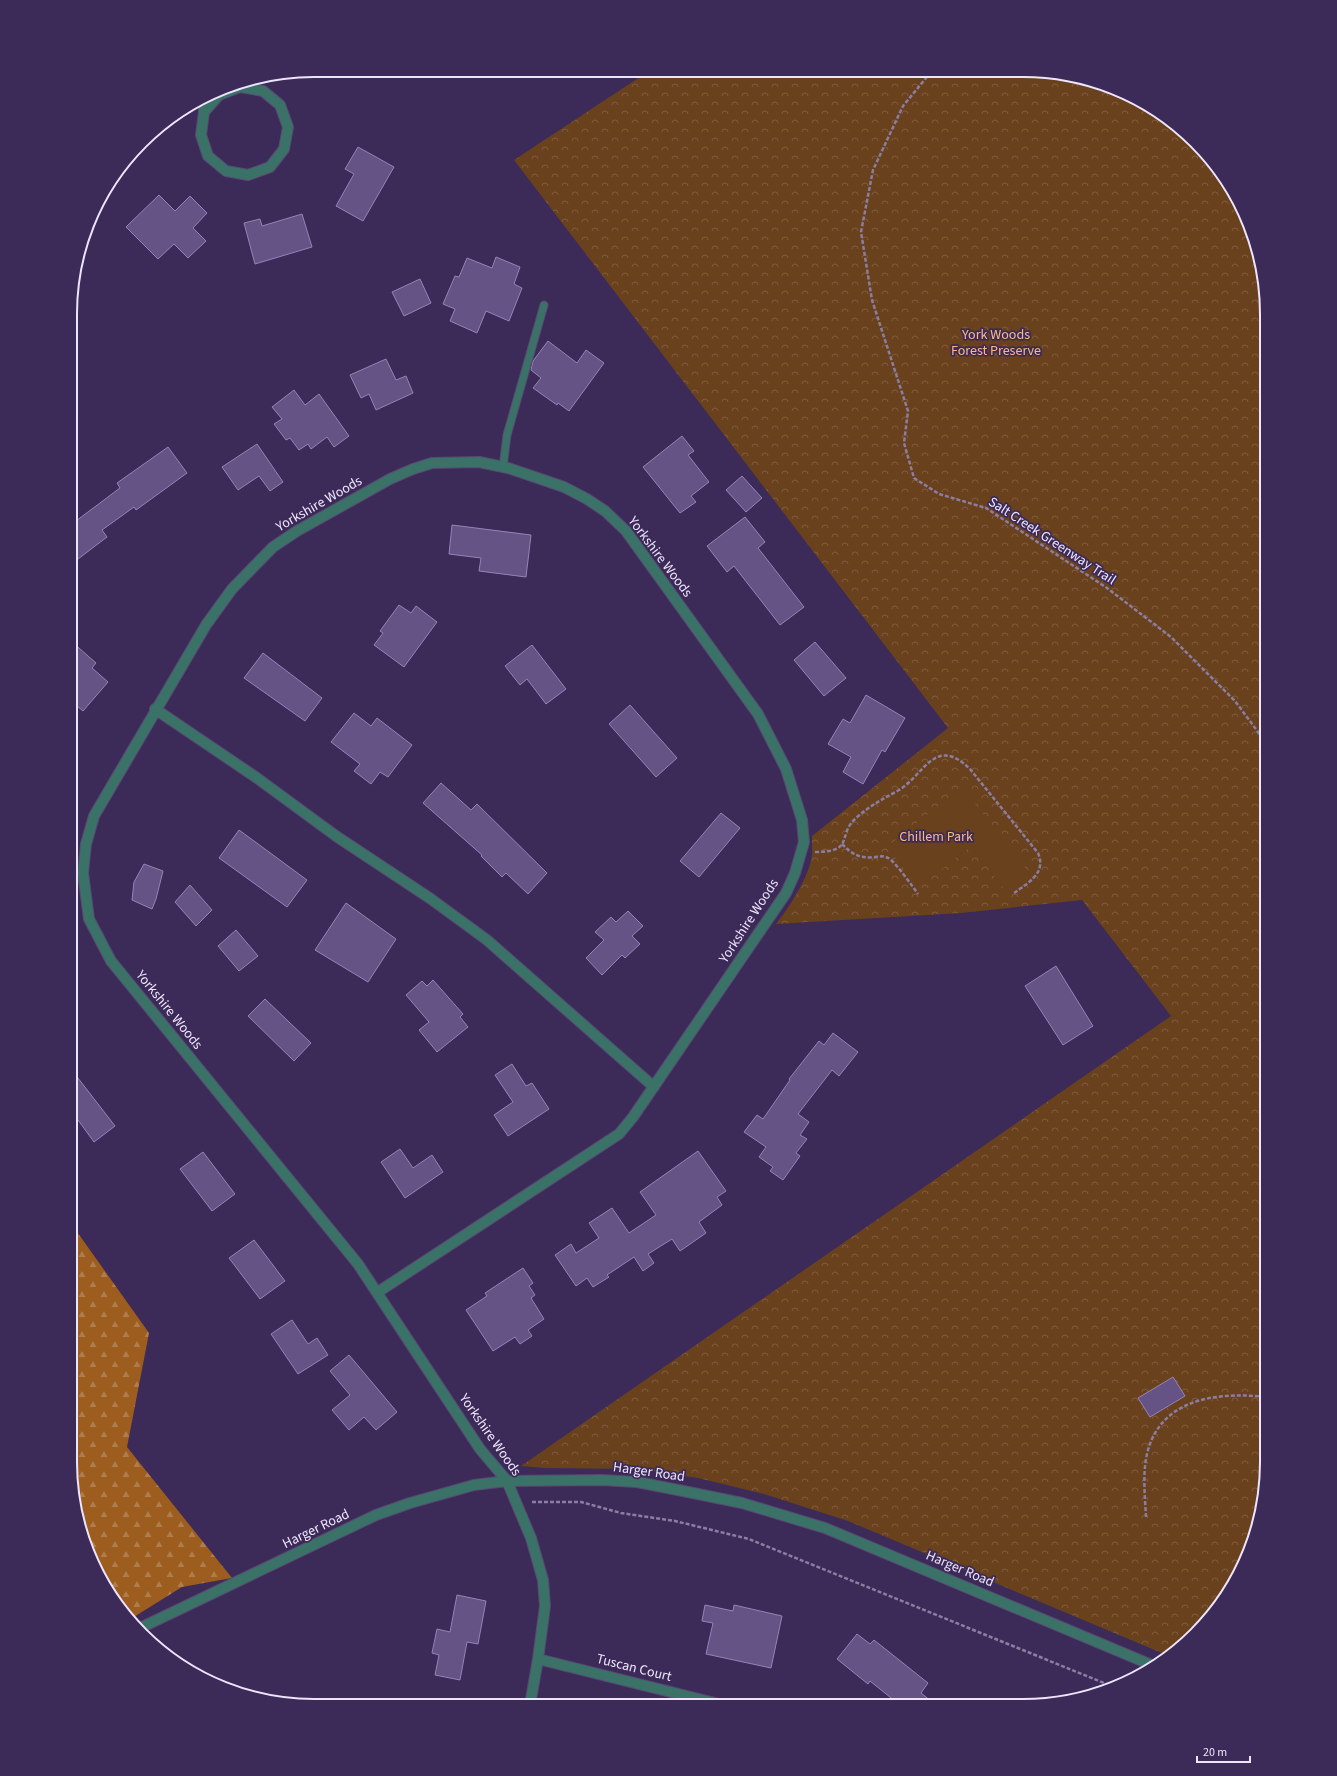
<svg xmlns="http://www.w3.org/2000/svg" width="1337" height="1776" font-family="'Source Sans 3',sans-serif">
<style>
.forest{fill:url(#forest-firs)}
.park{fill:url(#park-crowns)}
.pitch{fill:#69411d}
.building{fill:#665385;stroke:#9683b9}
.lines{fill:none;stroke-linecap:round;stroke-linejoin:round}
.service-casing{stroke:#584872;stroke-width:9}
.minor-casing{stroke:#584872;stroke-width:12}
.tertiary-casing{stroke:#584872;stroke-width:12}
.path{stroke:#8c7ea2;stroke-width:2.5;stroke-dasharray:4 2;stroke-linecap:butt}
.service{stroke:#3a7268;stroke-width:7}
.minor{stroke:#3a7268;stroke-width:10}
.tertiary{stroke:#3a7268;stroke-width:10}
.labels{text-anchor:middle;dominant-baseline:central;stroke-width:3.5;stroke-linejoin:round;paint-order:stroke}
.park-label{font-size:14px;fill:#f9b984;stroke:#3c2a58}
.street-label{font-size:14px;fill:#ede5fc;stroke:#3c2a58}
.rim{fill:none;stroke:#ede5fc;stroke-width:2}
</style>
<defs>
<pattern id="forest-firs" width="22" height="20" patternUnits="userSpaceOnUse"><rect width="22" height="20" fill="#9c5d1f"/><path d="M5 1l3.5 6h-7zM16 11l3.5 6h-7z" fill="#af7c4c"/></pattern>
<pattern id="park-crowns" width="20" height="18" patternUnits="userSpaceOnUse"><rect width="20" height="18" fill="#69411d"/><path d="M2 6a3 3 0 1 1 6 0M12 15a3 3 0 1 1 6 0" fill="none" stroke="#7f5c3f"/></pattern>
</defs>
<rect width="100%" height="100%" fill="#3c2a58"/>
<path class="forest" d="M 70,1222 L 149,1333 L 127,1447 L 232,1578 L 182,1587 L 129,1620 L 95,1570 L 78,1525 L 70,1463 Z"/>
<path class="park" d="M 649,71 L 1055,72 C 1075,77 1098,81 1117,89 C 1184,117 1239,180 1259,250 C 1264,270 1264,293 1267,313 L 1266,1479 L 1254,1540 L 1226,1598 L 1184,1645 L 1169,1656 L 848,1521 L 764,1494 L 698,1478 L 636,1469 L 545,1468 L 521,1466 L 1171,1016 L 1082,900 L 961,913 L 776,924 C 789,908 810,875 812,855 C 812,849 812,842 812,836 L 948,728 L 514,160 Z"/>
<path class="pitch" d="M 962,787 L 1032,877 L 1009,895 L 971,846 L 919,887 L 887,847 Z"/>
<path class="building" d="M 358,147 L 394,167 L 363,221 L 336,206 L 354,174 L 345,169 Z
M 159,195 L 175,211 L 190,196 L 207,213 L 193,228 L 206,241 L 188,258 L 174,244 L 158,259 L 126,227 Z
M 302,214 L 312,247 L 255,264 L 244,223 L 260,219 L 262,226 Z
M 496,257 L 520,267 L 514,284 L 522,288 L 509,321 L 486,311 L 477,333 L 450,321 L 455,309 L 443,304 L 455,276 L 459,277 L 467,258 L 492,268 Z
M 420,279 L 431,303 L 404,316 L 392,292 Z
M 548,341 L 577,363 L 586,350 L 604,363 L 569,411 L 558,403 L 557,405 L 533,388 L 541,378 L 531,370 L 533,361 Z
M 386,359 L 396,380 L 406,376 L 413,393 L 376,410 L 369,394 L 361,398 L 350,375 Z
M 294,390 L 305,405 L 319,394 L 349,436 L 334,447 L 327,437 L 311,449 L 308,444 L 299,450 L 290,438 L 286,440 L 274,424 L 282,419 L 272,407 Z
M 682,436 L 694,451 L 688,455 L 709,482 L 691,496 L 696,502 L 680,513 L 643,467 Z
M 257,444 L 283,482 L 270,491 L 259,476 L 238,490 L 222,467 Z
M 168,447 L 187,473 L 136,510 L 134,507 L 102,530 L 107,537 L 78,559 L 72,551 L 72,524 L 120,488 L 117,483 Z
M 742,476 L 762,498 L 746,512 L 726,490 Z
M 745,517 L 765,542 L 758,548 L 804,607 L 780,625 L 734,566 L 727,572 L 707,546 Z
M 452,525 L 531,535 L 526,577 L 479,571 L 481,558 L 449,554 Z
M 399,605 L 411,613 L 416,606 L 437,622 L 404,667 L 374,645 L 383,633 L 380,631 Z
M 71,641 L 96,663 L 92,668 L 108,682 L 83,711 L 71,701 Z
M 815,642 L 846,678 L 824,696 L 794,660 Z
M 532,645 L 566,689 L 546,704 L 527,679 L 520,685 L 505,666 Z
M 263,653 L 322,698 L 305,721 L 244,678 Z
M 866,695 L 905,718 L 885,752 L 882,750 L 863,784 L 843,772 L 851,757 L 828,744 L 843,719 L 850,723 Z
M 630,705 L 677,758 L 656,777 L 609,724 Z
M 354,713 L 371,726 L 377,718 L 412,745 L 388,777 L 380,772 L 371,784 L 354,771 L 360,764 L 331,742 Z
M 441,783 L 471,810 L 477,804 L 547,873 L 528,894 L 506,873 L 502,877 L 481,856 L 482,855 L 423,803 Z
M 721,813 L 740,828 L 699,877 L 680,861 Z
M 239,830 L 307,880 L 287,907 L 219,858 Z
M 144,864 L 163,871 L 156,899 L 152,909 L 132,900 L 134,882 Z
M 190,885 L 212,910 L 196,926 L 175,902 Z
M 346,903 L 396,939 L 368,982 L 315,950 Z
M 628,911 L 643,926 L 632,936 L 640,944 L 625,958 L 622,955 L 602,975 L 586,958 L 604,940 L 595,932 L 611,917 L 616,922 Z
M 236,930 L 258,956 L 239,971 L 218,946 Z
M 1056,966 L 1093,1026 L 1063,1045 L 1025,986 Z
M 433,980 L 463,1014 L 460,1017 L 468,1027 L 437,1052 L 419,1030 L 429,1022 L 406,995 L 422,981 L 427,986 Z
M 265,999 L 311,1043 L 294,1061 L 248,1016 Z
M 833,1033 L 858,1052 L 839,1076 L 832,1070 L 798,1114 L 809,1122 L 800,1135 L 807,1139 L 796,1153 L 800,1156 L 783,1180 L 770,1171 L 773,1167 L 759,1157 L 766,1147 L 744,1132 L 757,1115 L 763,1119 L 790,1080 L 789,1079 L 819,1041 L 824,1045 Z
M 512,1064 L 526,1086 L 532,1083 L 549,1109 L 508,1136 L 494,1115 L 513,1102 L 495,1075 Z
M 71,1069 L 115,1126 L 94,1142 L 78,1120 L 71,1126 Z
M 400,1149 L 413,1168 L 432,1155 L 443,1172 L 405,1198 L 381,1162 Z
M 698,1151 L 726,1191 L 717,1197 L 722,1205 L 699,1222 L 706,1233 L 680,1251 L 672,1239 L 648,1254 L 654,1263 L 643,1271 L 634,1257 L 607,1275 L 609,1277 L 593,1287 L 587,1278 L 576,1286 L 555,1255 L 571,1244 L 576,1253 L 599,1238 L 589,1223 L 612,1208 L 629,1233 L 656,1215 L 640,1192 Z
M 203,1152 L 235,1194 L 212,1211 L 180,1169 Z
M 254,1240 L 285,1281 L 260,1299 L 229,1258 Z
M 523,1268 L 533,1283 L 529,1286 L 535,1295 L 531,1298 L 544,1319 L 528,1330 L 532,1336 L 520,1344 L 515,1337 L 493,1351 L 466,1310 L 487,1296 L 485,1293 Z
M 292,1320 L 308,1344 L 317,1338 L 328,1355 L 298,1374 L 271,1334 Z
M 349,1355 L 397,1412 L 376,1430 L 364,1417 L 349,1430 L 332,1410 L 350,1395 L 330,1371 Z
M 1173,1377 L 1185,1396 L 1150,1417 L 1138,1398 Z
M 457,1595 L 486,1601 L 478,1644 L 467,1642 L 460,1680 L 435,1675 L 439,1655 L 432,1653 L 437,1629 L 450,1632 Z
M 705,1605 L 733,1611 L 734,1605 L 782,1616 L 771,1668 L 706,1654 L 713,1623 L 702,1621 Z
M 857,1634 L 870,1644 L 874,1640 L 928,1683 L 921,1693 L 937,1706 L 901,1706 L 870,1681 L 868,1684 L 837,1659 Z"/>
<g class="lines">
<g class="service-casing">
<path id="service" d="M 503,467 L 507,435 L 544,305"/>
</g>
<g class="minor-casing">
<path id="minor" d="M 204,101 L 204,112 L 201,135 L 208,156 L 226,171 L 248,175 L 270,167 L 284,149 L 288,127 L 280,105 L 263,91 L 240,87 L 219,95 L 204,112
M 155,709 L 257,778 L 336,836 L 431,899 L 487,940 L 654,1087
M 378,1292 L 619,1134 L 633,1117 L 786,893 L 795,873 L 804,842 L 802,820 L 786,769 L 758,714 L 626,531 L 605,511 L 587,499 L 564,487 L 508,468 L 479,462 L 432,463 L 413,469 L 390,479 L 297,531 L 273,547 L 232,589 L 206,625 L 94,816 L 86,844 L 83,873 L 89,919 L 111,961 L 358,1264 L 480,1449 L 507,1481 L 531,1538 L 543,1580 L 545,1606 L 538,1659 L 530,1705
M 538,1659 L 723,1705"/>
</g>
<g class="tertiary-casing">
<path id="tertiary" d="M 138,1629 L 376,1515 L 410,1503 L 474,1485 L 507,1481 L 601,1480 L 637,1482 L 683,1491 L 742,1503 L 825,1528 L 1154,1666"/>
</g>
<path class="path" d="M 931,72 L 903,106 L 873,170 L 861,232 L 872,300 L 908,411 L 904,443 L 914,478 L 939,494 L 986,508 L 1107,588 L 1171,637 L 1235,701 L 1267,744
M 842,844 C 851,853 859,859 873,857 C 878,857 883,855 888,858 C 894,860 913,887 918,894
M 815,852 C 855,852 837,836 855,819 C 869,806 883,799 899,790 C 925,774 935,735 970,769 L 1038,853 C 1047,874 1027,883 1013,894
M 532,1502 L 581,1502 L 621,1513 L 675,1521 L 749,1539 L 1114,1687
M 1146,1517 C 1145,1496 1142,1471 1148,1450 C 1163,1397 1220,1392 1266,1397"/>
<use href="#service" class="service"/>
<use href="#minor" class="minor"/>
<use href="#tertiary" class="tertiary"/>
</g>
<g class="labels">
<g class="park-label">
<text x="996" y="335">York Woods<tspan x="996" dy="16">Forest Preserve</tspan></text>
<text x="936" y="837">Chillem Park</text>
</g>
<g class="street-label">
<text transform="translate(319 504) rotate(-30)">Yorkshire Woods</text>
<text transform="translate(1052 541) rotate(33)">Salt Creek Greenway Trail</text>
<text transform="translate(660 557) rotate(53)">Yorkshire Woods</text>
<text transform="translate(749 921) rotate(-57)">Yorkshire Woods</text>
<text transform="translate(169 1010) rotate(51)">Yorkshire Woods</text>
<text transform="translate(490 1435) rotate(55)">Yorkshire Woods</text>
<text transform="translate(649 1472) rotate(8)">Harger Road</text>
<text transform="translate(316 1529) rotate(-26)">Harger Road</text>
<text transform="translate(960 1569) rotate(23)">Harger Road</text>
<text transform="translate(634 1668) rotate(14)">Tuscan Court</text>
</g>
</g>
<path d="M0 0H1337V1776H0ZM314 77H1023A237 237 0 0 1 1260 314V1462A237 237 0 0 1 1023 1699H314A237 237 0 0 1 77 1462V314A237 237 0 0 1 314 77Z" fill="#3c2a58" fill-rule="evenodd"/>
<path class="rim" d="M314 77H1023A237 237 0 0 1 1260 314V1462A237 237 0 0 1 1023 1699H314A237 237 0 0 1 77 1462V314A237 237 0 0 1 314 77Z"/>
<path d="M1197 1756v6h53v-6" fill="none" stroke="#ede5fc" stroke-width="2"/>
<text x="1203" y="1756" font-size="12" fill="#ede5fc" stroke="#3c2a58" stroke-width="3" paint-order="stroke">20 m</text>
</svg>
